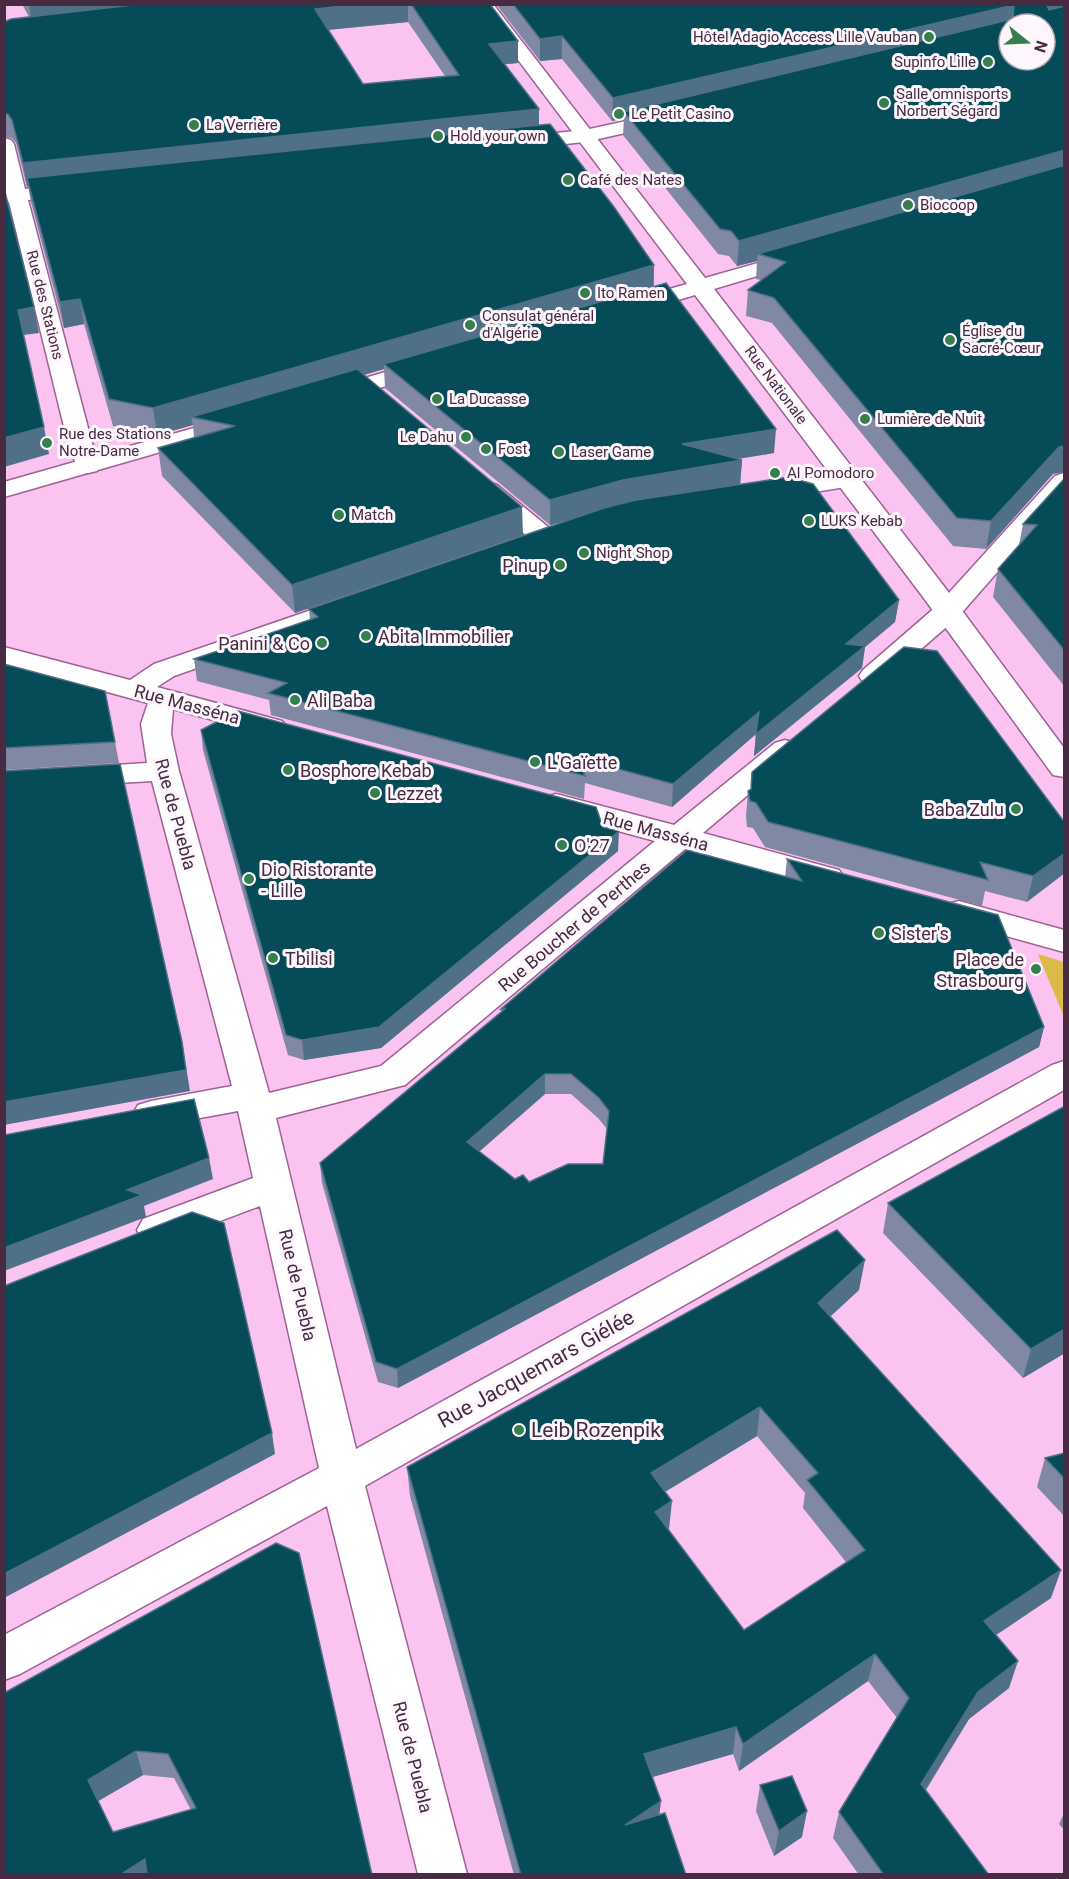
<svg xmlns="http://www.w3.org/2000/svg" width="1069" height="1879" font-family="Roboto,sans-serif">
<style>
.green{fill:#dbba47}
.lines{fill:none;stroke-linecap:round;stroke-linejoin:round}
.street-casing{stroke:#9f6196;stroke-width:3}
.secondary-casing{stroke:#9f6196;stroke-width:3}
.street{fill:#fff;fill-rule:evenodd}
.secondary{fill:#fff;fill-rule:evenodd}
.wall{fill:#8088a4;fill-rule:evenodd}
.shaded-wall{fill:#4f7086}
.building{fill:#064c58;stroke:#4f7086;stroke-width:1.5;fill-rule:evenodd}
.poi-dot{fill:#337f4d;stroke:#fdf6fc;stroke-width:2}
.labels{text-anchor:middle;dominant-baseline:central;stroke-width:6;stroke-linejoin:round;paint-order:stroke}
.far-poi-label{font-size:15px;fill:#462b42;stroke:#fdf6fc;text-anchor:start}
.far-street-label{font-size:15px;fill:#462b42;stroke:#fdf6fc}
.poi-label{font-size:18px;fill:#462b42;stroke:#fdf6fc;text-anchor:start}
.street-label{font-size:18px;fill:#462b42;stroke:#fdf6fc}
.near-street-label{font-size:21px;fill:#462b42;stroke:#fdf6fc}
.near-poi-label{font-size:21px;fill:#462b42;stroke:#fdf6fc;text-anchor:start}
</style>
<rect width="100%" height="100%" fill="#fac3f0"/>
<path class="green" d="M 1038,954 L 1064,962 L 1064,1017 Z"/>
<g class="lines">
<g class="street-casing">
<path id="street" d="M 667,112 L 674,114 L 676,118 L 674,122 L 585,142 L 516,149 L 509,147 L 506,143 L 509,139 L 516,137 L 585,130 Z
M 4,138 L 11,140 L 14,144 L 25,189 L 74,183 L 81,185 L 84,189 L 81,193 L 74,195 L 28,200 L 93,447 L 100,466 L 97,471 L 88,473 L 79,471 L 69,447 L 9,202 L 4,203 Z
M 849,473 L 858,475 L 861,480 L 858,485 L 771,499 L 762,496 L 758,491 L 762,486 L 771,483 Z
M 1064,473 L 1064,496 L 958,617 L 883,682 L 873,685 L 863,682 L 859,676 L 863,670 L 938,605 L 1055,476 Z
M 488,482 L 497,485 L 553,531 L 557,537 L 553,543 L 544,545 L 535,543 L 479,495 L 475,490 L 479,485 Z
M 352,596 L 362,598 L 366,604 L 362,610 L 174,676 L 157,687 L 282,721 L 287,727 L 282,733 L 272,736 L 173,709 L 171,734 L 179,771 L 269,1093 L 381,1066 L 655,841 L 545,811 L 541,804 L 545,797 L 556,794 L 674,825 L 775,743 L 785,740 L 795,743 L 800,749 L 795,755 L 703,833 L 839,870 L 844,877 L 839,884 L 828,888 L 685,849 L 405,1085 L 276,1118 L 356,1449 L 1052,1065 L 1064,1061 L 1064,1090 L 365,1486 L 467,1874 L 418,1874 L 327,1506 L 20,1674 L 4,1680 L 4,1635 L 319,1468 L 260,1206 L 156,1245 L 143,1241 L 137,1230 L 143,1219 L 253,1178 L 238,1111 L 151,1127 L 138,1123 L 133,1114 L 138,1105 L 151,1101 L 232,1086 L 152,781 L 4,790 L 4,772 L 147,763 L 141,724 L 148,703 L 4,664 L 4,647 L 130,680 L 154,664 Z
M 959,901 L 1064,930 L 1064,952 L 948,920 L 943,912 L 948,904 Z"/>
</g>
<g class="secondary-casing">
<path id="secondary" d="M 476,4 L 493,4 L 705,278 L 793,253 L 800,251 L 807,253 L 811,257 L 807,261 L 714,289 L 943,585 L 1064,748 L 1064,777 L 1053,775 L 923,597 L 695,295 L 631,314 L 623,312 L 620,307 L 623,302 L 687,284 Z
M 426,360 L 434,362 L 438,367 L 434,372 L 332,402 L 324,400 L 320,395 L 324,390 Z
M 236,416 L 244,418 L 248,423 L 244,428 L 4,497 L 4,482 Z"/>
</g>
<use href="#street" class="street"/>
<use href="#secondary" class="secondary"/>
</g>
<path class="wall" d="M 22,4 L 490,4 L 518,41 L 518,63 L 505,64 L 539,109 L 539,126 L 654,265 L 654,287 L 774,453 L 738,459 L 742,460 L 740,485 L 899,600 L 895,622 L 865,647 L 862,668 L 754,756 L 756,734 L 672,807 L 585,783 L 584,799 L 271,715 L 269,700 L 197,681 L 194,659 L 310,620 L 309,609 L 567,521 L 550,525 L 385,388 L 384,369 L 364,375 L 523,535 L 295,613 L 162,476 L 158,448 L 194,438 L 193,425 L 157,435 L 113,426 L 84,324 L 64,328 L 31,202 L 28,186 L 27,187 L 16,143 L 12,138 L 4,137 L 4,22 L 29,17 ZM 408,22 L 445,76 L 363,84 L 328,30 Z
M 496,4 L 1065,4 L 1053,474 L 986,549 L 953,546 L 772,323 L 746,316 L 748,290 L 761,280 L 756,279 L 757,261 L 737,266 L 729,256 L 718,254 L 623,135 L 624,118 L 612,121 L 562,59 L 540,61 Z
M 1065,478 L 1065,687 L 993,597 L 998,569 L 1019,545 L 1023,524 Z
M 4,664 L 115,742 L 119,763 L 4,770 Z
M 201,730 L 603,827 L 618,851 L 381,1048 L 304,1060 L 288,1055 L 203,750 Z
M 748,791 L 1065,823 L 1027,902 L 985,891 L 982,906 L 765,847 L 753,828 L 747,827 L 746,816 Z
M 787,859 L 1044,1027 L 1039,1047 L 398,1388 L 378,1382 L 322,1183 L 320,1163 L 501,1012 L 501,1009 L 785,877 ZM 545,1094 L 571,1094 L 598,1118 L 607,1129 L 603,1164 L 529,1182 L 515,1179 L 479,1152 Z
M 1065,1106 L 1065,1353 L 1023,1378 L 883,1233 L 888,1203 Z
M 859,1290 L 830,1317 L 1051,1598 L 996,1635 L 1009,1688 L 969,1719 L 926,1790 L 989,1875 L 859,1875 L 833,1838 L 839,1812 L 897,1718 L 868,1681 L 739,1771 L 733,1754 L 652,1777 L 659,1815 L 686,1875 L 514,1875 L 410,1496 L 407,1467 ZM 757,1436 L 805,1493 L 803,1508 L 846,1562 L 744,1630 L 668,1530 L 669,1529 L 665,1492 Z
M 1065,1453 L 1065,1517 L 1037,1487 L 1045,1458 Z
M 276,1543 L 372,1875 L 4,1875 ZM 143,1775 L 174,1778 L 191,1810 L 113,1832 L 98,1801 Z
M 760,1785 L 802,1837 L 774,1856 L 756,1811 Z
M 1065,1811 L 1065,1831 L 1059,1824 Z"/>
<path class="shaded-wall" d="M 29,4 L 203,4 L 32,24 Z
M 361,4 L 408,4 L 408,22 L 316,31 L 315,9 Z
M 1038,4 L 1065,4 L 1063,13 L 1035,24 Z
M 1014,5 L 1011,24 L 624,112 L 624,118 L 612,121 L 613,98 Z
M 562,36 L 562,59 L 540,61 L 540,39 Z
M 518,41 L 518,63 L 490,66 L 489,44 Z
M 539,109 L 539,133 L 27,178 L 28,186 L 27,187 L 23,163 Z
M 1065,150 L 1065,172 L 758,254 L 757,261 L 737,266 L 739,241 Z
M 654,265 L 653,290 L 384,364 L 384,369 L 209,420 L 191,417 L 193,425 L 157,435 L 153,408 Z
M 80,299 L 84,324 L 64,328 L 60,302 Z
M 34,307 L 39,333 L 23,335 L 18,310 Z
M 44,427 L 49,454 L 4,467 L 4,438 Z
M 776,429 L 774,453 L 681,468 L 682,444 Z
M 1065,446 L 1065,472 L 1053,474 L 986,549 L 991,521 L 1059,447 Z
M 742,460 L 740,485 L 622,505 L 550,525 L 550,500 L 623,480 Z
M 522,507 L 523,535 L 295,613 L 292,585 Z
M 899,600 L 895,622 L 865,647 L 862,668 L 754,756 L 756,734 L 672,807 L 673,784 L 759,712 L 846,644 Z
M 619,831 L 618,851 L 381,1048 L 304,1060 L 302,1040 Z
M 1065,853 L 1065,873 L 1027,902 L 1033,876 Z
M 1044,1027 L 1039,1047 L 398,1388 L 397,1369 Z
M 182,1042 L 190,1091 L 4,1125 L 4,1102 Z
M 545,1074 L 545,1094 L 467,1162 L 467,1142 Z
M 209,1158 L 213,1179 L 144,1206 L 146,1217 L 4,1271 L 4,1248 L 127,1190 Z
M 865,1260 L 859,1290 L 813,1332 L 818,1303 Z
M 1065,1329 L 1065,1353 L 1023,1378 L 1031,1349 Z
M 760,1407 L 757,1436 L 648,1502 L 651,1473 Z
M 272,1433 L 275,1454 L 4,1598 L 4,1574 Z
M 672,1501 L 669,1529 L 653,1540 L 655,1512 Z
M 1061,1570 L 1051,1598 L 975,1649 L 984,1621 Z
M 875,1654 L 868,1681 L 739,1771 L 743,1744 Z
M 1018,1661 L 1009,1688 L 969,1719 L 913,1810 L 921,1784 L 978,1692 Z
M 736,1727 L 733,1754 L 642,1780 L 644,1754 Z
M 136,1751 L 143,1775 L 95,1803 L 88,1780 Z
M 661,1801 L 658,1827 L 625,1825 Z
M 807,1811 L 802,1837 L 774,1856 L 779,1831 Z
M 145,1859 L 149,1875 L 120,1875 Z"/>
<path class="building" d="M 141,4 L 361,4 L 315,9 L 363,84 L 459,75 L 411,4 L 490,4 L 518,41 L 489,44 L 539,109 L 23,163 L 12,120 L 8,114 L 4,114 L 4,22 L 11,19 Z
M 513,4 L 1046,4 L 1049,10 L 1065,6 L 1065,150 L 739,241 L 731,231 L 720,229 L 624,112 L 1013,19 L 1014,5 L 613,98 L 562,36 L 540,39 ZM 1009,24 L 1045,24 L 1045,60 L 1009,60 Z
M 550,124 L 614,207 L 654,265 L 153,408 L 109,399 L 80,299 L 60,302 L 27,178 Z
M 1065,165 L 1065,446 L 1059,447 L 991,521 L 957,518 L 774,298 L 748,290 L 786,262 L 758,254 Z
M 4,188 L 34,307 L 18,310 L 44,427 L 4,438 Z
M 666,283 L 776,429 L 682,444 L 742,460 L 623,480 L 550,500 L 384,364 Z
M 357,369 L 522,507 L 292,585 L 158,448 L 235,426 L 191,417 Z
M 789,477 L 813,484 L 899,600 L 846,644 L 865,646 L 756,734 L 759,712 L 673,784 L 578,758 L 585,776 L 268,693 L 287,683 L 194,659 L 318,617 L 309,609 L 604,508 L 636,500 Z
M 1065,478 L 1065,651 L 998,569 L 1037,525 L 1023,524 Z
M 904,647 L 937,651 L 1065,823 L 1065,853 L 1033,876 L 980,862 L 988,880 L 768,822 L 756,803 L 750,801 L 748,791 L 751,789 L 752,772 Z
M 4,664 L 105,691 L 115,742 L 4,748 Z
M 238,711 L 596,807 L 603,827 L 619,831 L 379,1027 L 302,1040 L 286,1035 L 201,730 Z
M 120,764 L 182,1042 L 186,1070 L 4,1102 L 4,771 Z
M 687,850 L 802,881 L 787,859 L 998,915 L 1044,1027 L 397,1369 L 376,1362 L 320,1163 L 506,1008 L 501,1009 ZM 545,1074 L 571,1074 L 599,1098 L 609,1111 L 603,1164 L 568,1164 L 529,1182 L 523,1175 L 515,1179 L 467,1142 Z
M 194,1099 L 209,1158 L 127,1190 L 142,1195 L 4,1248 L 4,1135 Z
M 1065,1106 L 1065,1329 L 1031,1349 L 888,1203 Z
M 192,1212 L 224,1223 L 272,1433 L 4,1574 L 4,1286 Z
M 837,1230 L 865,1260 L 818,1303 L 1061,1570 L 984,1621 L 1018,1661 L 978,1692 L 921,1784 L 989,1875 L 884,1875 L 839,1812 L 909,1698 L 875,1654 L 743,1744 L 736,1727 L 644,1754 L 661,1801 L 625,1825 L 665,1813 L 686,1875 L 521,1875 L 407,1467 ZM 760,1407 L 818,1473 L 807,1480 L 865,1550 L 744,1630 L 655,1512 L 672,1501 L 651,1473 Z
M 1065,1453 L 1065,1479 L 1045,1458 Z
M 276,1543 L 299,1553 L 372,1875 L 147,1875 L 145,1859 L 120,1875 L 4,1875 L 4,1693 ZM 136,1751 L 168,1754 L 196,1808 L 113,1832 L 88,1780 Z
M 792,1776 L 807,1811 L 779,1831 L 760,1785 Z"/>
<g class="poi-dot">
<circle cx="929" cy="37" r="6"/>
<circle cx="988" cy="62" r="6"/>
<circle cx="884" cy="103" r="6"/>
<circle cx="619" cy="114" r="6"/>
<circle cx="194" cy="125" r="6"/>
<circle cx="438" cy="136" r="6"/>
<circle cx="568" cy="180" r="6"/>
<circle cx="908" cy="205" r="6"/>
<circle cx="585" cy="293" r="6"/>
<circle cx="470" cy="325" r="6"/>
<circle cx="950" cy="340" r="6"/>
<circle cx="437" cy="399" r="6"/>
<circle cx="865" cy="419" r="6"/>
<circle cx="466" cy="437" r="6"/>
<circle cx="47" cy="443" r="6"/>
<circle cx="486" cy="449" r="6"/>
<circle cx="559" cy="452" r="6"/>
<circle cx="775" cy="473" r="6"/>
<circle cx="339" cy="515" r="6"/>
<circle cx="809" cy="521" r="6"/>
<circle cx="584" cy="553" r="6"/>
<circle cx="560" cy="565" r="6"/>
<circle cx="366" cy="636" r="6"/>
<circle cx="322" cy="643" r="6"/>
<circle cx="295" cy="700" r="6"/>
<circle cx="535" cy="762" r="6"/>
<circle cx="288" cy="770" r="6"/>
<circle cx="375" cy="793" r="6"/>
<circle cx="1016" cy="809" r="6"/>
<circle cx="562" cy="845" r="6"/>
<circle cx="249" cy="879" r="6"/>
<circle cx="879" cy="933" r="6"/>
<circle cx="273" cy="958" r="6"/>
<circle cx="1036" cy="969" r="6"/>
<circle cx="519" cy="1430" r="6"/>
</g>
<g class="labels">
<g class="far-poi-label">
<text x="917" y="37" text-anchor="end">Hôtel Adagio Access Lille Vauban</text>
<text x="976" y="62" text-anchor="end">Supinfo Lille</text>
<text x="896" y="94">Salle omnisports<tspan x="896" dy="17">Norbert Ségard</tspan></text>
<text x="631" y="114">Le Petit Casino</text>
<text x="206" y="125">La Verrière</text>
<text x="450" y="136">Hold your own</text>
<text x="580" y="180">Café des Nates</text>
<text x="920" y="205">Biocoop</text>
<text x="597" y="293">Ito Ramen</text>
<text x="482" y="316">Consulat général<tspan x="482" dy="17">d'Algérie</tspan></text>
<text x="962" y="331">Église du<tspan x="962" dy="17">Sacré-Cœur</tspan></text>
<text x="449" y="399">La Ducasse</text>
<text x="877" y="419">Lumière de Nuit</text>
<text x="59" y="434">Rue des Stations<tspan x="59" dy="17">Notre-Dame</tspan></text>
<text x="454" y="437" text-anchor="end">Le Dahu</text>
<text x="498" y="449">Fost</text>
<text x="571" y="452">Laser Game</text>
<text x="787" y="473">Al Pomodoro</text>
<text x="351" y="515">Match</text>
<text x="821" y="521">LUKS Kebab</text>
<text x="596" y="553">Night Shop</text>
</g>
<g class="far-street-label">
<text transform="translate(45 305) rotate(76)">Rue des Stations</text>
<text transform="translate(776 385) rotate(53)">Rue Nationale</text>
</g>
<g class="poi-label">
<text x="548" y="565" text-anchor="end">Pinup</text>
<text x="378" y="636">Abita Immobilier</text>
<text x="310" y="643" text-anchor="end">Panini &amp; Co</text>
<text x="307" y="700">Ali Baba</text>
<text x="547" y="762">L'Gaïette</text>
<text x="300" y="770">Bosphore Kebab</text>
<text x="387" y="793">Lezzet</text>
<text x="1004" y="809" text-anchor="end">Baba Zulu</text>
<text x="574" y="845">O'27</text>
<text x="261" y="869">Dio Ristorante<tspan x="261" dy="21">- Lille</tspan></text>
<text x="891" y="933">Sister's</text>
<text x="285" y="958">Tbilisi</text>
<text x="1024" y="959" text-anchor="end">Place de<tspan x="1024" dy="21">Strasbourg</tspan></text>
</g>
<g class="street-label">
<text transform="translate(187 704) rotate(15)">Rue Masséna</text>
<text transform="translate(176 814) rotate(75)">Rue de Puebla</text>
<text transform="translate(656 831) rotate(15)">Rue Masséna</text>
<text transform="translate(574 926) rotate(-40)">Rue Boucher de Perthes</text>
<text transform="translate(298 1285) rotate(77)">Rue de Puebla</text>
<text transform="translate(413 1757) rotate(76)">Rue de Puebla</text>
</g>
<g class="near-street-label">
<text transform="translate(536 1369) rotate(-29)">Rue Jacquemars Giélée</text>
</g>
<g class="near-poi-label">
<text x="531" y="1430">Leib Rozenpik</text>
</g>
</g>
<rect width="1069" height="1879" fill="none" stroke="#462b42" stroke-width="12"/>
<g transform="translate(1027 42) rotate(108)"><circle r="28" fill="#fdf6fc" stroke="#b4a5b2" stroke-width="1.5"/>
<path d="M0-4.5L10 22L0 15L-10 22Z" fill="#337f4d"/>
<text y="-9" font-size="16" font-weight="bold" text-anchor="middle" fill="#462b42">N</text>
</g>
</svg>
